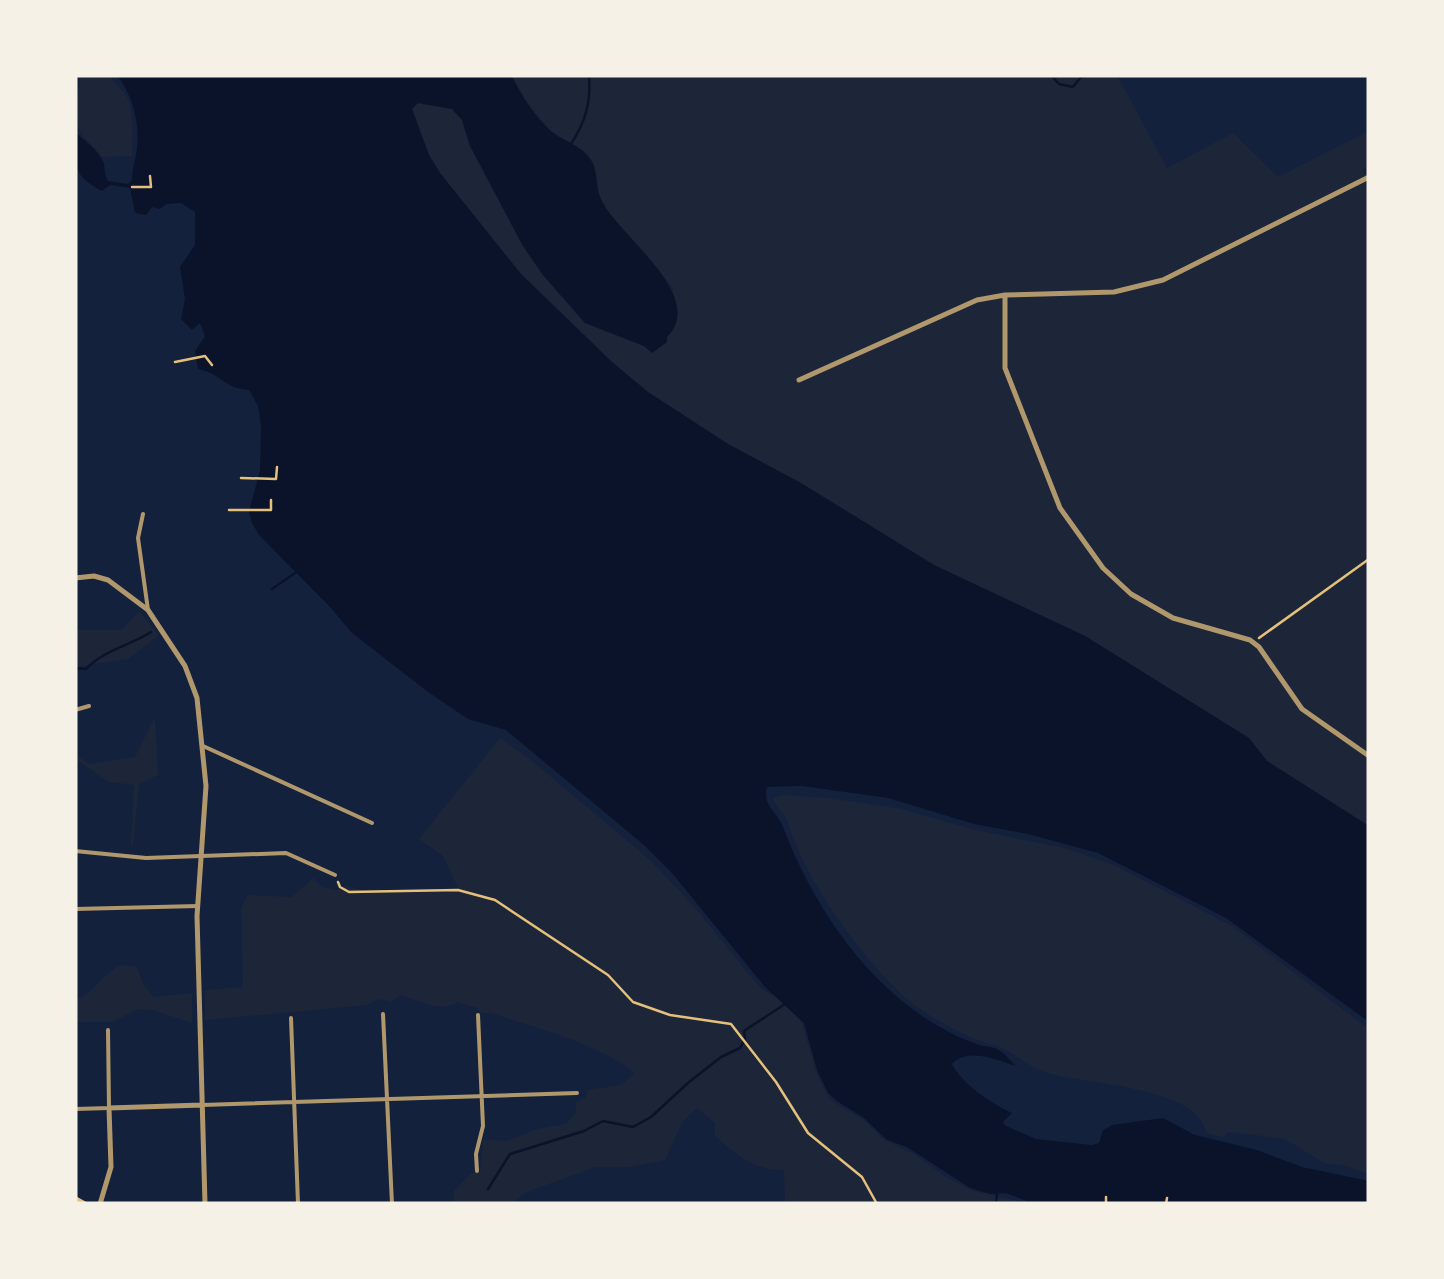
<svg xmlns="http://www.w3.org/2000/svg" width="1444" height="1279" font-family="'Alegreya Sans',sans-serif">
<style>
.green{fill:#1d2539}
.water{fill:#0b132b}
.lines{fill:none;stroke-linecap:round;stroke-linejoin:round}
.stream{stroke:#0b132b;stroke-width:2.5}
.path{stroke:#e5c07b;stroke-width:2.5}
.minor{stroke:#b1986c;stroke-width:4}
.tertiary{stroke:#b1986c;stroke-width:5}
.primary{stroke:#e5c07b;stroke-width:6}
</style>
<rect width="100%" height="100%" fill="#14213d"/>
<path class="green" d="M 81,75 L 111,75 C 114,87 120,86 126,95 C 135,111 132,138 132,156 L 98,157 C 96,146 92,146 85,138 C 69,118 78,97 81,75 Z
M 511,75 L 1117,75 L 1167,168 L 1233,133 L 1278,177 L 1369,131 L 1369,166 L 1362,170 L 1369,179 L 1369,826 L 1267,761 L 1249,738 L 1085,636 L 934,565 L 801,483 L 728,444 L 648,392 L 612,362 L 521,274 L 440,173 L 429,155 L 412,109 L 417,103 L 452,109 L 462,120 L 470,146 L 523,246 L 543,275 L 585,323 L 644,346 L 667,337 L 673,288 L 612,218 L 599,197 L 595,166 L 585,152 L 551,131 L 526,101 Z
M 139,611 L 159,635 L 128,659 L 75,667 L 75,630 L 122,630 Z
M 155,717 L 158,775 L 139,784 L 133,847 L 131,846 L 134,785 L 109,782 L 75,759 L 75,754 L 89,764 L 135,757 Z
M 500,738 L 531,760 L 650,860 L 697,910 L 761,989 L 779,998 L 802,1023 L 816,1072 L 829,1099 L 865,1121 L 883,1139 L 914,1154 L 946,1177 L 971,1190 L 1018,1201 L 1017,1204 L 785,1204 L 784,1170 C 754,1171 738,1155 715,1136 L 715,1123 L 697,1108 L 683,1121 L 665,1160 L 628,1167 L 596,1167 L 524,1193 L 511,1204 L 454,1204 L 454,1191 L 471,1173 L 480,1172 L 483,1139 L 507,1141 L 537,1129 L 566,1124 L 576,1112 L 576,1103 L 586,1097 L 587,1090 L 621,1085 L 635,1073 C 595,1042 538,1029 491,1013 L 482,1013 L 477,1008 L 458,1002 C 440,1013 419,1001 401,995 L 391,1002 L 378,999 L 367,1005 L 205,1020 L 205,990 L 243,987 L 241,908 L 248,895 L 292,897 L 313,878 L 323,887 L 336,890 L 346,886 L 365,891 L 458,888 L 443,856 L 419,839 Z
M 782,795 L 829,798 L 901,809 L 971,829 L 1064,848 L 1116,866 L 1232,926 L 1369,1029 L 1369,1174 L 1343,1165 L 1324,1163 L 1285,1139 L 1231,1132 L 1226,1133 L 1224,1137 L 1206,1133 C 1200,1086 1081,1084 1044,1072 C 1027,1066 1015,1053 998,1046 C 991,1043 984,1043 977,1040 C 959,1032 939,1022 923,1011 C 874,978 804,880 788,823 C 785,813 776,809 773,798 Z
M 121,965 L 137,967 L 143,984 L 154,997 L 192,993 L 192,1023 L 153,1010 L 138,1009 L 113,1022 L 75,1022 L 75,999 C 95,994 102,973 121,965 Z"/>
<path class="water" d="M 117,75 L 511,75 C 522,95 534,117 552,132 C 562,140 576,144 585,153 C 601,167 593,186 603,203 C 622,238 707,297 667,337 L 667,342 L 652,353 L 644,346 L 585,323 L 543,275 L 523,246 L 470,146 L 462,120 L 452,109 L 418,103 L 412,109 L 429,155 L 440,173 L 521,274 L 612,362 L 648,392 L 728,444 L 801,483 L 934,565 L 1085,636 L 1249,738 L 1267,761 L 1369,826 L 1369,1022 L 1226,918 L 1098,853 L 1028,834 L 974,824 L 888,798 L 802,786 L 767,787 C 762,806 777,811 783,827 C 811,900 857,971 922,1016 C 938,1027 959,1038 977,1044 C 984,1047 992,1046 999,1050 C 1005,1054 1011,1061 1016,1066 C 996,1060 968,1047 952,1064 C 963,1085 991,1103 1012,1113 L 1003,1122 L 1006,1126 L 1036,1139 L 1092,1145 L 1099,1143 L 1103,1130 L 1112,1125 L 1163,1118 L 1195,1135 L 1257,1150 L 1302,1167 L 1369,1181 L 1369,1204 L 1034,1204 L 1006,1193 L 990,1194 L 970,1188 L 907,1147 L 887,1140 L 864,1118 L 837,1101 L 828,1093 L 817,1070 L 804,1023 L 765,987 L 672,873 L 644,845 L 506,730 L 468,719 L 428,692 L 352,633 L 330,607 L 259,535 L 252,523 L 249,512 L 260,470 L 261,426 L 258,406 L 249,390 C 222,388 223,374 198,369 L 195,351 L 205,336 L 200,323 L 192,330 L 181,319 L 185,299 L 180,267 L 195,245 L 195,212 L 181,203 L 166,204 L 160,209 L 152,207 L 146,215 L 135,213 L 130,188 L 110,185 L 102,191 C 71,175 75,164 75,132 C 84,140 101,152 104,164 C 105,170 105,176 108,181 L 128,184 L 132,180 C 132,171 134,164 136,155 C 141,126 134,98 117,75 Z"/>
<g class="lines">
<path class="stream" d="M 1051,75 L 1059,84 L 1073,87 L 1081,77 L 1091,75
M 571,144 C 586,121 591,102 589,75
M 272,589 L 295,573
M 75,668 L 86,669 C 104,650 129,646 151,632
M 488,1189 L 510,1154 L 584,1131 L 603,1121 L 633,1127 L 651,1117 L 689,1082 L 721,1057 L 740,1048 L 745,1039 L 744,1031 L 785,1004
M 996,1204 L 997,1194"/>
<path class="path" d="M 132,187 L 151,187 L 150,176
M 175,362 L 205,356 L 212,365
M 241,478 L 276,479 L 277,467
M 229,510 L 271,510 L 271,500
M 1259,638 L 1369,559
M 338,882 L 340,887 L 349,892 L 458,890 L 495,900 L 608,975 L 633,1002 L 670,1015 L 731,1024 L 776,1082 L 808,1133 L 862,1177 L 877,1204
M 1106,1204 L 1106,1197
M 1166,1204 L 1167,1198"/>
<path class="minor" d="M 143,514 L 138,538 L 148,610
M 75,710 L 89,706
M 203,746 L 372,823
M 75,851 L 146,858 L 286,853 L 335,875
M 75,909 L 198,906
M 383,1014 L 392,1204
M 291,1018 L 298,1204
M 202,1105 L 577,1093
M 75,1109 L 109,1108 L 108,1030
M 477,1171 L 476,1154 L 483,1126 L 478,1015"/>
<path class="tertiary" d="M 1005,295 L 1005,368 L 1060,508 L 1103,568 L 1131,594 L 1173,618 L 1250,640 L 1259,647 L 1302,709 L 1369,756
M 799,380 L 977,300 L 1005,295 L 1114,292 L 1163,280 L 1369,177
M 75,578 L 94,576 L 108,580 L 148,610 L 185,666 L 197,698 L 206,786 L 197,916 L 205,1204
M 100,1204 L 111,1167 L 109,1108 L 202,1105"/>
<path class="primary" d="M 75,1199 L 84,1204"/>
</g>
<rect width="1444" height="1279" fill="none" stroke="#f6f1e7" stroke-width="155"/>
</svg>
